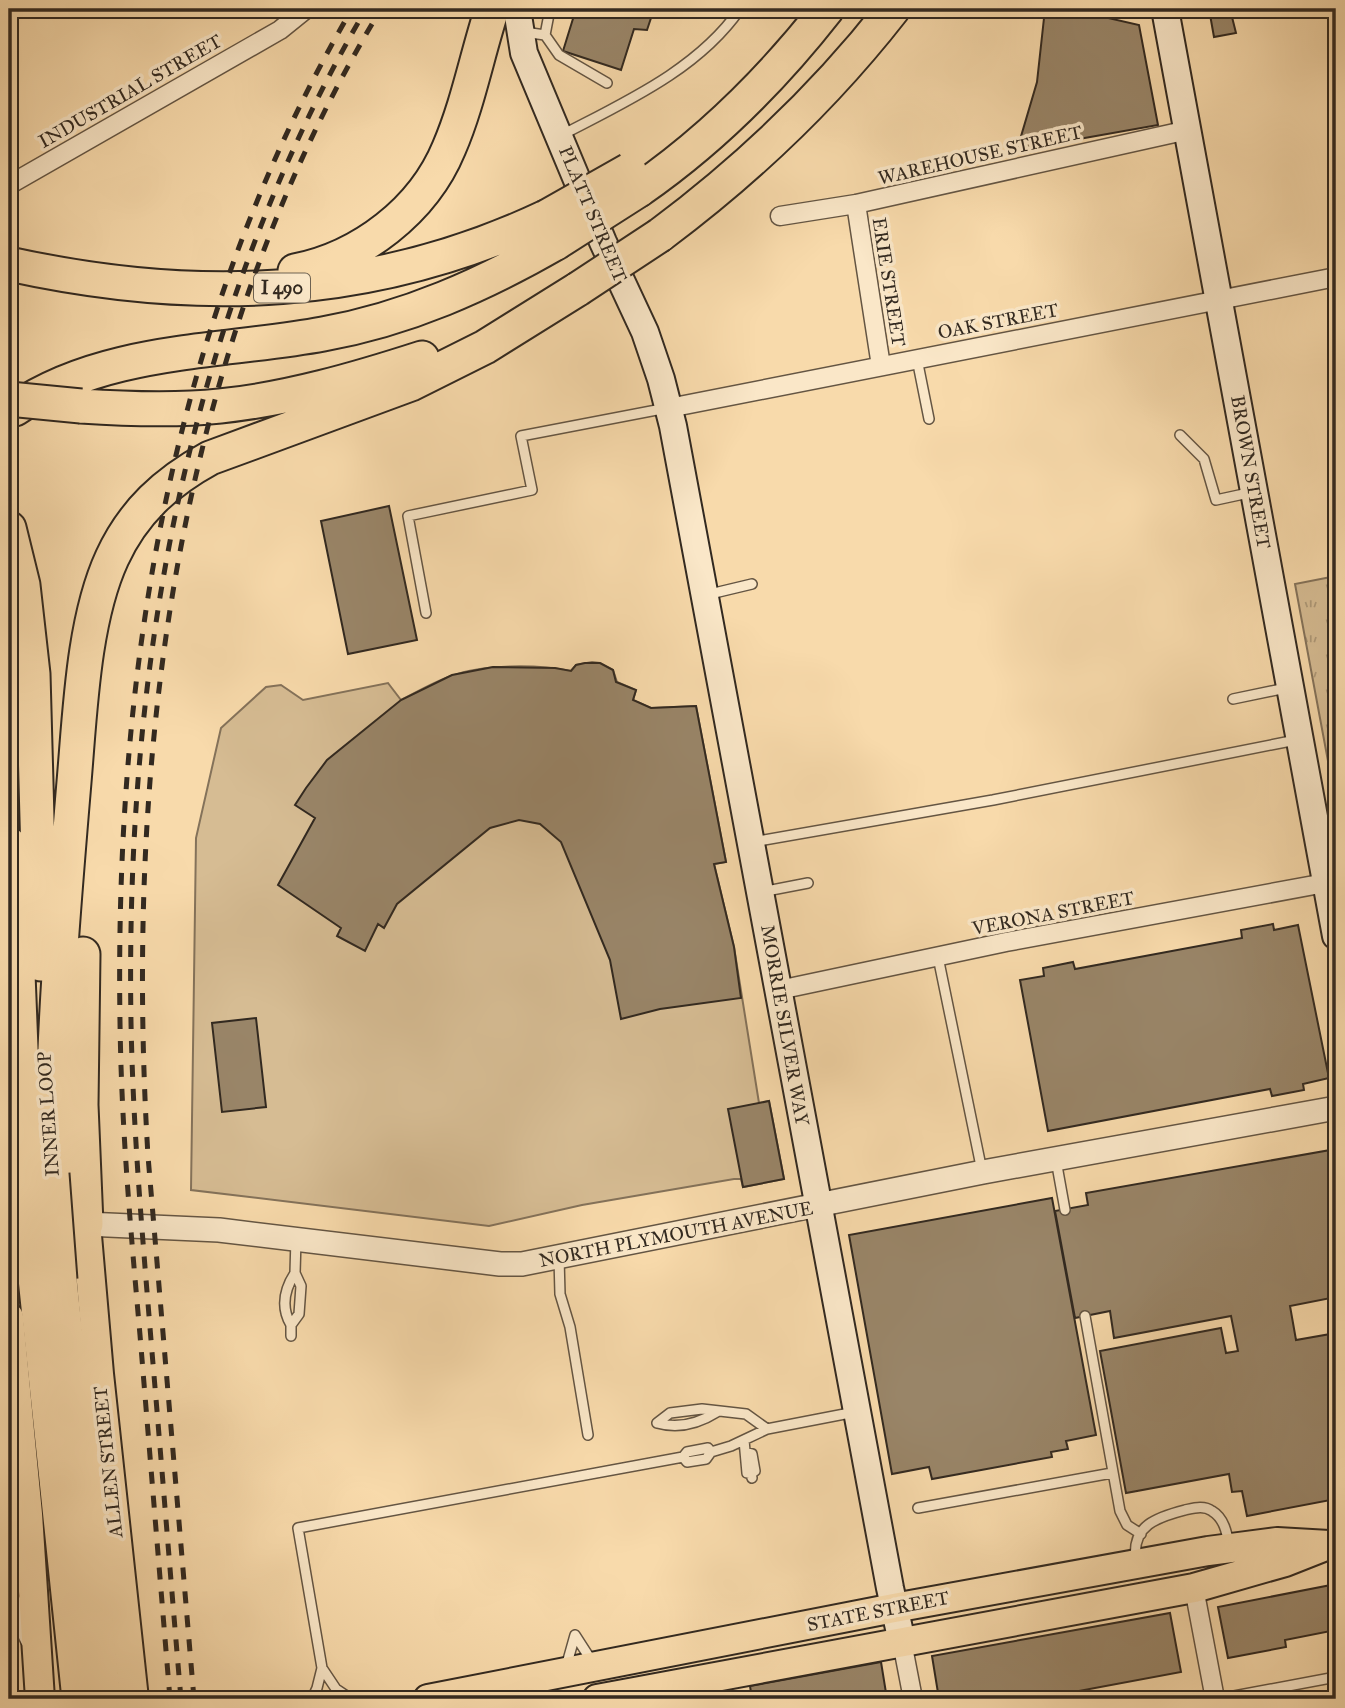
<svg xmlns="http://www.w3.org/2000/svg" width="1345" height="1708" font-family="'IM FELL Great Primer',serif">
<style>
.grass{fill:url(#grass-tufts);stroke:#84725a;stroke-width:2}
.pitch{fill:#d6bc93;stroke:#84725a;stroke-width:2}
.building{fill:#998568;stroke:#322920;stroke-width:2}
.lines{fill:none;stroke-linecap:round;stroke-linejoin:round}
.service-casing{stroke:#645543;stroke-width:12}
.minor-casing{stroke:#645543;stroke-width:21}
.tertiary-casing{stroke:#645543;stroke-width:26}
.secondary-casing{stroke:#322920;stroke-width:30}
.primary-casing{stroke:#322920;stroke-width:32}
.motorway-casing{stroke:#322920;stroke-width:37}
.service{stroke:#fae7c8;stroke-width:9}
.minor{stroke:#fae7c8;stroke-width:18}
.tertiary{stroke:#fae7c8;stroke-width:23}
.secondary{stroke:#fae7c8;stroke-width:26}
.primary{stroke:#f8daab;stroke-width:28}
.motorway{stroke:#f8daab;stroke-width:33}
.rail{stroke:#322920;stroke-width:5;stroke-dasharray:12 12;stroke-linecap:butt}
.motorway-bridge-casing{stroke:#322920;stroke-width:37;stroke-linecap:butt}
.motorway-bridge{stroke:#f8daab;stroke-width:33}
.labels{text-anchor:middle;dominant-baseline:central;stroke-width:7;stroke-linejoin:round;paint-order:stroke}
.shield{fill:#fae7c8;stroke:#6e6252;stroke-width:2}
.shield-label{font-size:18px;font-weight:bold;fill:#322920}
.street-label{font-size:19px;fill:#322920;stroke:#fae7c8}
</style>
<defs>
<pattern id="grass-tufts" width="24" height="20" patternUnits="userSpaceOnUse" patternTransform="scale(1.75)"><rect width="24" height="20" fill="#d6bc93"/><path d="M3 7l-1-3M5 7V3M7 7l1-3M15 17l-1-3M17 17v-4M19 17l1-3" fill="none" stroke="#ae9978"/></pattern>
</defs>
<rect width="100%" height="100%" fill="#f8daab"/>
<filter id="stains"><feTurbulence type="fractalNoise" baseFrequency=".00286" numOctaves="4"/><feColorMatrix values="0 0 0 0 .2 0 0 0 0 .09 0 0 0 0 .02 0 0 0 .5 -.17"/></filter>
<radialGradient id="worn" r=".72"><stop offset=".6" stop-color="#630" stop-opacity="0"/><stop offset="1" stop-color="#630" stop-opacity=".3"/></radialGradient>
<path class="grass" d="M 1336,576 L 1336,804 L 1295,584 Z"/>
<path class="pitch" d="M 592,662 L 600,663 L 613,670 L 617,682 L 636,690 L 633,700 L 651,708 L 696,706 L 726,862 L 714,864 L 734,947 L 759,1103 L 769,1101 L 784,1179 L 743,1187 L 741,1179 L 734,1179 L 582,1205 L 489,1226 L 191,1190 L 196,838 L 221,728 L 266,687 L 281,685 L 303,700 L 388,683 L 401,700 C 417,692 434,682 451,676 C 483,664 537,664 571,671 L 576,665 Z"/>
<path class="building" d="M 576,9 L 654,9 L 647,30 L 634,29 L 621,70 L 563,51 Z
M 1045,9 L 1069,9 L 1139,25 L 1158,125 L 1017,150 L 1037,82 Z
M 1209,9 L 1230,9 L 1236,33 L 1214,37 Z
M 389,506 L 417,640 L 348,654 L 321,521 Z
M 585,663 L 600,663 L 613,670 L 616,682 L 636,690 L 633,700 L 651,708 L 696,706 L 726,862 L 714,864 L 734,947 L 741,998 L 660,1009 L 621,1019 L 610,960 L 561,842 L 540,824 L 519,820 L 490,828 L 397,904 L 384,928 L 378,924 L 365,951 L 337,936 L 341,928 L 278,885 L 315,818 L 295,805 L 306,788 L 327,760 L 401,700 L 452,675 L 493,667 L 555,668 L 571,671 L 576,665 Z
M 1273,924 L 1274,930 L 1298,925 L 1329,1078 L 1303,1084 L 1304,1090 L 1272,1096 L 1270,1089 L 1048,1131 L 1020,980 L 1044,976 L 1043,968 L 1073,962 L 1075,969 L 1242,938 L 1241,930 Z
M 256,1018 L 266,1107 L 222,1112 L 212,1023 Z
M 769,1101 L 784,1179 L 743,1187 L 728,1109 Z
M 1336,1149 L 1336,1297 L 1290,1306 L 1296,1340 L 1336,1333 L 1336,1499 L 1247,1516 L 1242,1491 L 1232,1492 L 1229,1474 L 1126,1493 L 1100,1351 L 1221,1328 L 1226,1353 L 1238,1351 L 1231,1316 L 1114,1338 L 1110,1311 L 1075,1318 L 1055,1211 L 1088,1205 L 1086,1193 Z
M 1052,1198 L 1096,1435 L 1066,1441 L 1068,1449 L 1051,1452 L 1052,1457 L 932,1479 L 929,1467 L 892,1474 L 849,1235 Z
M 1336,1584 L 1336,1630 L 1285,1640 L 1286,1647 L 1228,1658 L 1218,1607 Z
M 1170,1613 L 1181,1672 L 1036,1699 L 939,1699 L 932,1656 Z
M 881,1662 L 887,1699 L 752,1699 L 750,1686 Z
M 1335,1691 L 1336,1699 L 1296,1699 Z"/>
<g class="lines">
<g class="service-casing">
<path id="service" d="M 524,32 L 545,35 L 559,55 L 607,83
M 545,35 L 550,9
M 560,136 C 623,103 698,70 740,9
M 917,359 L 929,419
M 1180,435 L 1204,459 L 1216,500 L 1253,492
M 706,595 L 752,584
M 426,613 L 408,516 L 532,490 L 521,436 L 667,408
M 1233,699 L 1286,688
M 753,842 L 993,800 L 1296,740
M 761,892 L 808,883
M 938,957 L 982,1171
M 1056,1160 L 1065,1210
M 559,1258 L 560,1294 L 570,1327 L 588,1435
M 1085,1316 L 1120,1511 L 1127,1525 L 1141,1534
M 291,1325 C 281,1308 284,1290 295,1273
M 291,1336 L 291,1325 L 299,1314 L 301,1286 L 295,1273 L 296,1239
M 657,1423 L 670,1413 L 702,1409 L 746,1414 L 767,1429
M 657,1423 C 678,1429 698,1424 717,1412
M 744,1440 L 747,1473 L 751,1474 L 752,1478
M 747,1453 L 752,1454 L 755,1471 L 751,1474
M 683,1457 L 687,1462 L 706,1459 L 711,1452 L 731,1446 L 767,1429 L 855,1412
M 918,1508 L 1112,1473
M 1136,1560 C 1131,1525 1158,1517 1185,1510 C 1194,1508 1204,1505 1212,1511 C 1224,1518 1227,1533 1229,1545
M 575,1635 L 593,1663
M 566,1667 L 575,1635
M 322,1668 L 336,1689 L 351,1699
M 312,1699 L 317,1688 L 322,1668 L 298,1528 L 683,1457 L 687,1452 L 708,1448 L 711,1452
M 1218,1699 L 1336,1677"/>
</g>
<g class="minor-casing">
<path id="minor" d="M 9,185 L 280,30 L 306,9
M 856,204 L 881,366
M 780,216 L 856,204 L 1188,130
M 669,408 L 1336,277
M 779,990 L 1006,942 L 1336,881
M 1194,1588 L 1215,1699
M 9,1596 L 30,1640
M 902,1642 L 913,1699"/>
</g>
<g class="tertiary-casing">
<path id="tertiary" d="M 86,1224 L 219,1230 L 500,1264 L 522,1264 L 983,1172 L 1336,1108"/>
</g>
<g class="secondary-casing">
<path id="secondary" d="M 517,9 L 524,53 L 603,242 L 645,332 L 661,379 L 673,426 L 890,1588 L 902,1642
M 1165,9 L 1336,936"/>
</g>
<g class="primary-casing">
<path id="primary" d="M 9,1224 L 86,1224 L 99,1374 L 134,1699
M 9,1317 L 28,1514 L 40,1699
M 428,1699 L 894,1608 L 1208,1551 L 1277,1542 L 1329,1545
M 597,1699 L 1194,1588 L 1285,1562 L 1323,1547"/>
</g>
<g class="motorway-casing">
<path id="motorway" d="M 639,190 C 711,140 773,78 827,9
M 660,235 C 747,170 826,95 893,9
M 9,264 C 195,305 372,299 546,217
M 295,271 C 361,258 423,211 449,148 C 468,104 477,55 492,9
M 81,406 C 127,409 174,411 220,406 C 288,399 357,379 422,358
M 15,409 C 104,348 221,353 323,334 C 407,319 483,285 556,243
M 9,528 L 23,585 L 33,674 L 41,964
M 9,844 L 18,974 L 26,1173
M 83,954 L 81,1105 L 86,1224
M 52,1174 C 52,1043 63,912 74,782 C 80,713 83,621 112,558 C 133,512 166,482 210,458 L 411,384 L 485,347 L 578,289
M 35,1278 L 79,1699
M 60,1280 L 104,1699"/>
</g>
<use href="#service" class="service"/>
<use href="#minor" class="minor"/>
<use href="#tertiary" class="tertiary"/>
<use href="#secondary" class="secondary"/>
<use href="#primary" class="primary"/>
<use href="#motorway" class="motorway"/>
<path class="rail" d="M 170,1699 C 160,1578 150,1456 140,1335 C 132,1245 124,1156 121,1066 C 110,698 164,330 352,9
M 181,1699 C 171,1584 162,1468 152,1352 C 143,1242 133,1132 131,1022 C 125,669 186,317 366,9
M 194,1699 L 148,1156 C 124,764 174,350 381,9"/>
<g class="motorway-bridge-casing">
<path id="motorway-bridge" d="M 546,217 L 629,170
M 556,243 L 639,190
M 578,289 L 660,235
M 9,399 L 81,406
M 26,1173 L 35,1278
M 52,1174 L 60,1280"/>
</g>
<use href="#motorway-bridge" class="motorway-bridge"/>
</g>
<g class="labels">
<rect class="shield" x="254" y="273.5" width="56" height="29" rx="5"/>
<g class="shield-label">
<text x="282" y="288">I 490</text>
</g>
<g class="street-label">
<text transform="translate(130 91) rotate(-30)">INDUSTRIAL STREET</text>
<text transform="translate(980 155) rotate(-13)">WAREHOUSE STREET</text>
<text transform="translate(593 214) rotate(67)">PLATT STREET</text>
<text transform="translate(889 282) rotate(81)">ERIE STREET</text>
<text transform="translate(998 321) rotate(-11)">OAK STREET</text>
<text transform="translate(1251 472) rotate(80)">BROWN STREET</text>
<text transform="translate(1053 913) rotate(-11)">VERONA STREET</text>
<text transform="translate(785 1025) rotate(80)">MORRIE SILVER WAY</text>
<text transform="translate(48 1114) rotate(-94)">INNER LOOP</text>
<text transform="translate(676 1234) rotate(-11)">NORTH PLYMOUTH AVENUE</text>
<text transform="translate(108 1462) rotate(-96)">ALLEN STREET</text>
<text transform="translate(878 1611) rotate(-11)">STATE STREET</text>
</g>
</g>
<rect width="1345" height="1708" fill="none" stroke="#f8daab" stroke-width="35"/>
<rect x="10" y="10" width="1324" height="1687" fill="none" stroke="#322920" stroke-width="3.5"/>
<rect x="18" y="18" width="1310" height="1673" fill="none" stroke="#322920" stroke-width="2"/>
<rect width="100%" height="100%" filter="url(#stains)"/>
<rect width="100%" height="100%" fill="url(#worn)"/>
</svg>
